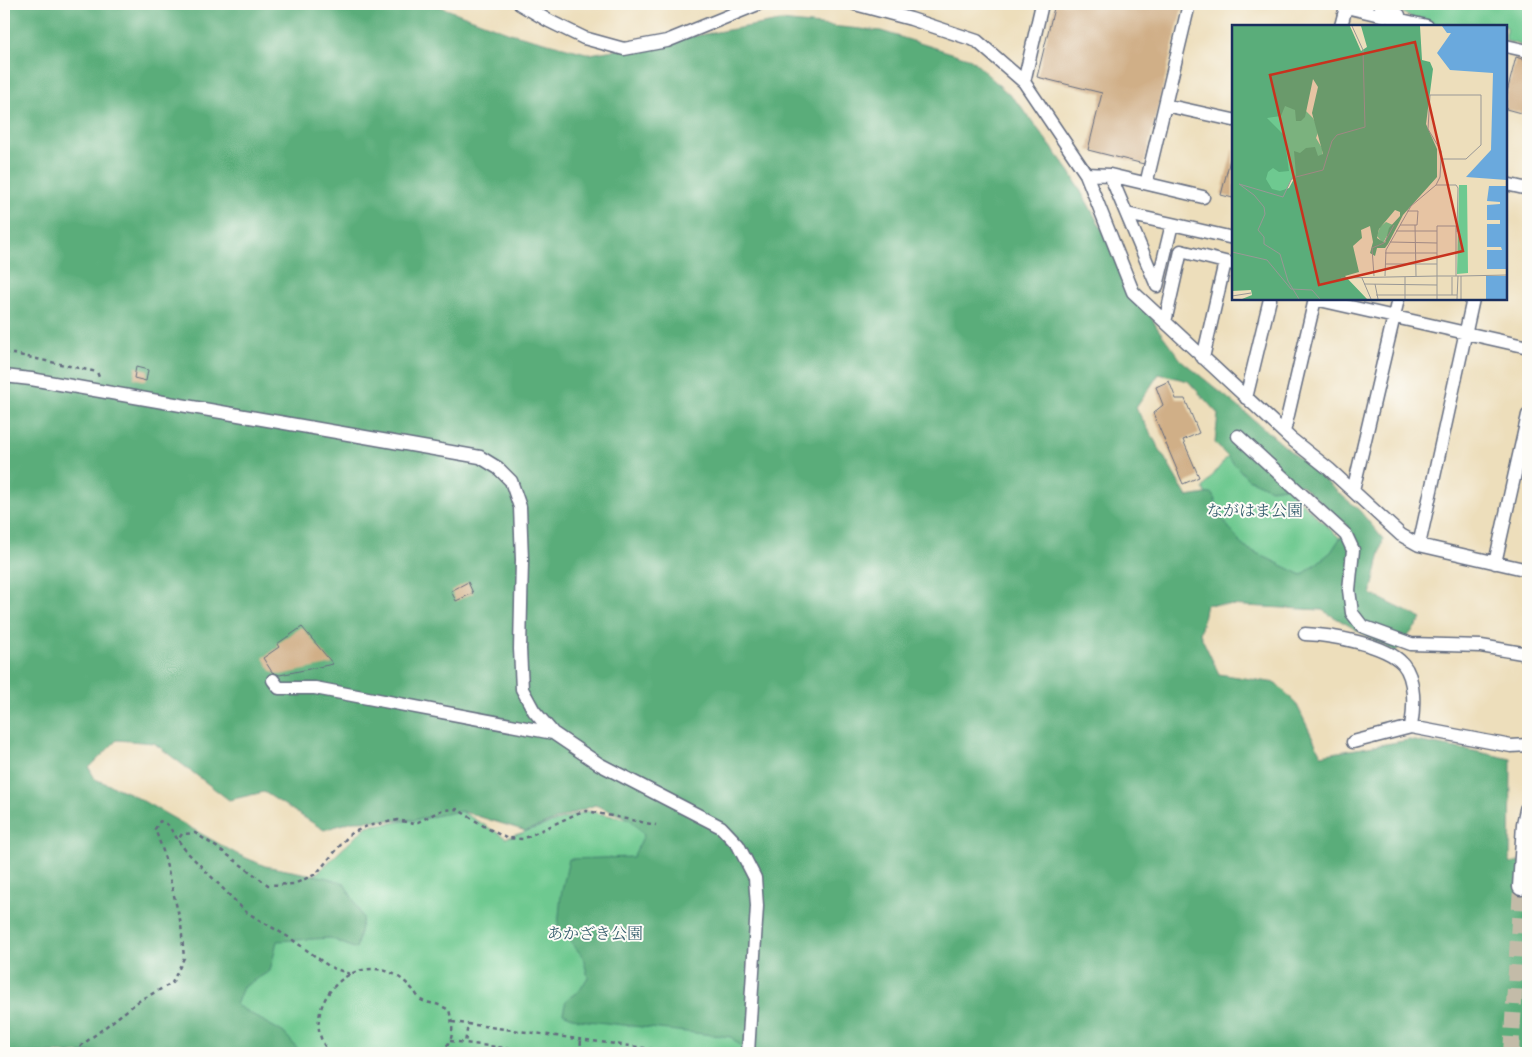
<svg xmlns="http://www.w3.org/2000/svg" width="1532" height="1057" font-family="Cardo,'Noto Serif JP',serif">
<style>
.green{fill:#6ec990;stroke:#447c77}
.forest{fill:#5aad7a;stroke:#3a6e6c;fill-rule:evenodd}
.building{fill:#d0af87}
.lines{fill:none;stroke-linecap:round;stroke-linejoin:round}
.major-tunnel{stroke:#c3bba8;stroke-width:16;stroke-dasharray:16 8;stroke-linecap:butt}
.minor-casing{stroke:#646c7f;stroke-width:15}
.major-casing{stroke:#646c7f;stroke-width:19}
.path{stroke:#646c7f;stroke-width:2.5;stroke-dasharray:4 4;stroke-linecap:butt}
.minor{stroke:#fff;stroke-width:12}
.major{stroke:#fff;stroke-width:16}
.labels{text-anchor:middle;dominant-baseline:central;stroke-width:4;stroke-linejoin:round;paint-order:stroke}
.park-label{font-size:16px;fill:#345d6d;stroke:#fdfcf7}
.inset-road{fill:none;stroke:#999896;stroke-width:1}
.view{fill:#c8321e;fill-opacity:0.15;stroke:#c8321e;stroke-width:2.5}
.inset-edge{fill:none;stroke:#1b2f5e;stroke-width:2.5}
</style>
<rect width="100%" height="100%" fill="#fdfcf7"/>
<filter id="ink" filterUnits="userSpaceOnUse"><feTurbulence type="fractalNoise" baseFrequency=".02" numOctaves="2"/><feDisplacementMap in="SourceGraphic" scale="10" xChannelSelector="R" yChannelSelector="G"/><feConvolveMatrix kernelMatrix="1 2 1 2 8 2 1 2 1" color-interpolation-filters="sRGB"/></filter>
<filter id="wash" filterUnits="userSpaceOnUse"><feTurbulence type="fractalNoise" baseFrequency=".0096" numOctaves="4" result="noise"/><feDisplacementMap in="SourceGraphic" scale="20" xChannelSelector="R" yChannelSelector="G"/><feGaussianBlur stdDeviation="1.12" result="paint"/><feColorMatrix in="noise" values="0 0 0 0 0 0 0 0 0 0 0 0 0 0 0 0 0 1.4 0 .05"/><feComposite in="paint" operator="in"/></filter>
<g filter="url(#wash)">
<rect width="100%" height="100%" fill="#eddebb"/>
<path class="green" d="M 1388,4 L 1528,4 L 1528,47 L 1506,41 L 1506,26 L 1444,26 L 1413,19 Z
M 1238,443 L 1344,542 L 1302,576 L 1227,541 L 1203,488 Z
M 457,809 L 506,838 L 587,811 L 656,825 L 756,1053 L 77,1053 L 269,885 L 316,874 L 367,826 L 428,818 Z"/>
<path class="forest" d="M 4,4 L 433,4 L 510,33 L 590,54 L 780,21 L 881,31 L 971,59 L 1020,105 L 1070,172 L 1158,329 L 1181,360 L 1246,413 L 1360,511 L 1383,539 L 1371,594 L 1422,619 L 1395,652 L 1322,610 L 1206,604 L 1200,634 L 1219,674 L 1276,683 L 1296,703 L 1321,755 L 1409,740 L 1474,751 L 1511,759 L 1510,863 L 1528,861 L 1528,1053 L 748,1053 L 731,1037 L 579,1020 L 563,1013 L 566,1000 L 580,990 L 588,977 L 583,957 L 558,926 L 561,895 L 569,859 L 633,857 L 644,835 L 630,819 L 595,805 L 526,831 L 461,811 L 413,820 L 353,821 L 324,830 L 264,792 L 229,800 L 154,743 L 117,740 L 89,768 L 95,779 L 129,793 L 237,854 L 265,866 L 324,877 L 344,883 L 363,918 L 356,949 L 330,938 L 277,941 L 270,971 L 243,987 L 236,1005 L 284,1033 L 299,1050 L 299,1053 L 4,1053 ZM 1159,374 L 1188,381 L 1218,414 L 1215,443 L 1248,479 L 1271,489 L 1301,485 L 1348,526 L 1331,552 L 1302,575 L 1244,547 L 1223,520 L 1212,493 L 1187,497 L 1136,408 Z"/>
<g id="blocks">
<path class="building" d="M 1055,4 L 1183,4 L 1144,164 L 1088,150 L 1102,93 L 1037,77 Z
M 1516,57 L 1528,61 L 1528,115 L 1506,109 L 1506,96 Z
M 1233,148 L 1233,198 L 1221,195 Z
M 136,367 L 148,370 L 146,381 L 134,378 Z
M 1169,381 L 1176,399 L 1185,399 L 1199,433 L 1183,440 L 1199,477 L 1183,484 L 1153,413 L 1163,405 L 1156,387 Z
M 468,582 L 473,593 L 456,601 L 451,591 Z
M 302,627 L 333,664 L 280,675 L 272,672 L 263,658 L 279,647 L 277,644 Z"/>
</g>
</g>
<g filter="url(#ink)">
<use href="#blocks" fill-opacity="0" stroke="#646c7f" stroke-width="1"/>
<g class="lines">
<path class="major-tunnel" d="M 1511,1053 L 1521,887"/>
<g class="minor-casing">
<path id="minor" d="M 520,4 L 549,21 L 584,38 L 624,49 L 667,41 L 758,4
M 855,4 L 911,19 L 977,41 L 1024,82 L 1086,174 L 1133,292 L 1290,438 L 1329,469 L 1401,535 L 1419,545 L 1528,570
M 1380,4 L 1399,15
M 1341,26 L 1346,7 L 1427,26
M 1506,46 L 1528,51
M 1024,82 L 1042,4
M 1165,105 L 1233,120
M 1086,174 L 1110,175 L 1203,197
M 1110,175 L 1157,286 L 1172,224 L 1233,238
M 1148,176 L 1189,4
M 1506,184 L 1528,189
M 1127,214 L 1172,224
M 1315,299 L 1528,347
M 1165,322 L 1181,251 L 1233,264
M 1203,358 L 1225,262
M 4,376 L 31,379 L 480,457 L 498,468 L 511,481 L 520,507 L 522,560 L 520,649 L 522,689 L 534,711 L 553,733 L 599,764 L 721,827 L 738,845 L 755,878 L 757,906 L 748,1053
M 1246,398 L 1270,299
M 1284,432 L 1315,299
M 1238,436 L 1346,535 L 1353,550 L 1349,590 L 1352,613 L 1362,626 L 1411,644 L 1481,646 L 1528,654
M 1353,491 L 1398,299
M 1419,545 L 1473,299
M 1495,563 L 1528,415
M 1305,634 C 1330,635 1386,644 1403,664 C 1416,679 1414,709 1411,727
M 273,680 L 279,688 L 315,688 L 553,733
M 1353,742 L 1411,727 L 1511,746 L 1528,745"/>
</g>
<g class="major-casing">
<path id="major" d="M 1521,887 L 1525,824 L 1528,810"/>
</g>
<path class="path" d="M 4,354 L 14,354 L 97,372 L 99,377
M 350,974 L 330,967 L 290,938 L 246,912 L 186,851 L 178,840 L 182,834 L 195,833 L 221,850 L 268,885 L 294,884 L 316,874 L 350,834 L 367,826 L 398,820 L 414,824 L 442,810 L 457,809 L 487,828 L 506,838 L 523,839 L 578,813 L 587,811 L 656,825
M 452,1022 L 468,1024
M 450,1041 L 465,1043
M 75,1053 L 82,1045 L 139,1001 L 172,983 L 184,958 L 181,924 L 163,851 L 155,829 L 160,821 L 168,825 L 178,840
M 330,1053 C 298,1018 339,957 386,971 C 397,974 406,982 414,991 C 416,993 418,998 421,1000 C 426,1003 434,1003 439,1005 C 443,1006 446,1009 449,1010 C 454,1029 455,1043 438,1053
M 542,1053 L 465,1043 L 468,1024 L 681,1053
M 580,1053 L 581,1039"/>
<use href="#minor" class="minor"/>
<use href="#major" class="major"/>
</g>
</g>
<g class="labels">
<g class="park-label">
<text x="1255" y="511">ながはま公園</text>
<text x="595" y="934">あかざき公園</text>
</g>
</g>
<g transform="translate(1232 25)">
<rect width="275" height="275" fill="#eddebb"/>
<path d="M 0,41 L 70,82 L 81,93 L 87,105 L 84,113 L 90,123 L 91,132 L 73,151 L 59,155 L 51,172 L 37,166 ZM 227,160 L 235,160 L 236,248 L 225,249 ZM 154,197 L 161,200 L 151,218 L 145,211 L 148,202 Z" fill="#6ec990"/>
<path d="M 0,1 L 118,1 L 129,26 L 135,22 L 129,1 L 188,1 L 190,35 L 198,37 L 201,44 L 194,99 L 205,124 L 205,152 L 171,190 L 156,219 L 153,223 L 145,223 L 143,231 L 138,228 L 141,217 L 138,201 L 129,205 L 130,213 L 121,221 L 127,247 L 113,251 L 135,274 L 10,274 L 20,270 L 19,265 L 0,266 ZM 81,54 L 86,62 L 80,88 L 91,129 L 86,131 L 83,122 L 74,123 L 68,128 L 62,126 L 64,150 L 57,163 L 48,166 L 40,164 L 34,154 L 36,147 L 41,143 L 47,147 L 57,146 L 52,110 L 35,93 L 49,91 L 53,81 L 63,85 L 64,96 L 69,96 L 73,92 ZM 163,185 L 168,187 L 168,191 L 157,203 L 153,218 L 145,213 L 147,204 Z" fill="#5aad7a" fill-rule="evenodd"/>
<path d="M 210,1 L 220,1 L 220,4 L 220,1 L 275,1 L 275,155 L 234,152 L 259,125 L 261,48 L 218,45 L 205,28 L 219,8 L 215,8 ZM 257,161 L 275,161 L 275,244 L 255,244 L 255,225 L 270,225 L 269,222 L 255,222 L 255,199 L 268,199 L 268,195 L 255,195 L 255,180 L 268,179 L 268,177 L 255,176 ZM 254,251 L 275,251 L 275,274 L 254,274 Z" fill="#6aa9dd"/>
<path class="inset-road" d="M 204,160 L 224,160 L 226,163 L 225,207M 168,200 L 185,200 L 186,186 L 175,186M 183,200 L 184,251M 164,206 L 205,206M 158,217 L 205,218M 0,227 L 35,235 L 59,264 L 80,265 L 88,274M 153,228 L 205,228M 153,239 L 205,239M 142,251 L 140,223 L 152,218 L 162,200M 153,251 L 154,225 L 179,181 L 204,160 L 208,152 L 209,134 L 234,134 L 249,120 L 249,70 L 198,70 L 196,104 L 209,126 L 209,134M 224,251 L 224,201 L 205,201 L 205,251 L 229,251 L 275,250M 229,251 L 229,274M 220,252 L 220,270M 109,253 L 205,251 L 205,274M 130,253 L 139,274M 132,259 L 205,260M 143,259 L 146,274M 144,270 L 225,270M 0,271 L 19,268M 67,274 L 56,256 L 48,229 L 32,219 L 32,212 L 26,205 L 33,189 L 32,182 L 22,170 L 7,159 L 51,172 L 60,153 L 91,145 L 100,116 L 105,110 L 133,102 L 131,25 L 120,1M 173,274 L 173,252M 225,274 L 226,251"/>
<path class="view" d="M 183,17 L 231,226 L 87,260 L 38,50 Z"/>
<rect width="275" height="275" class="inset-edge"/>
</g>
<rect width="1532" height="1057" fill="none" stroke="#fdfcf7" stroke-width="20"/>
</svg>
